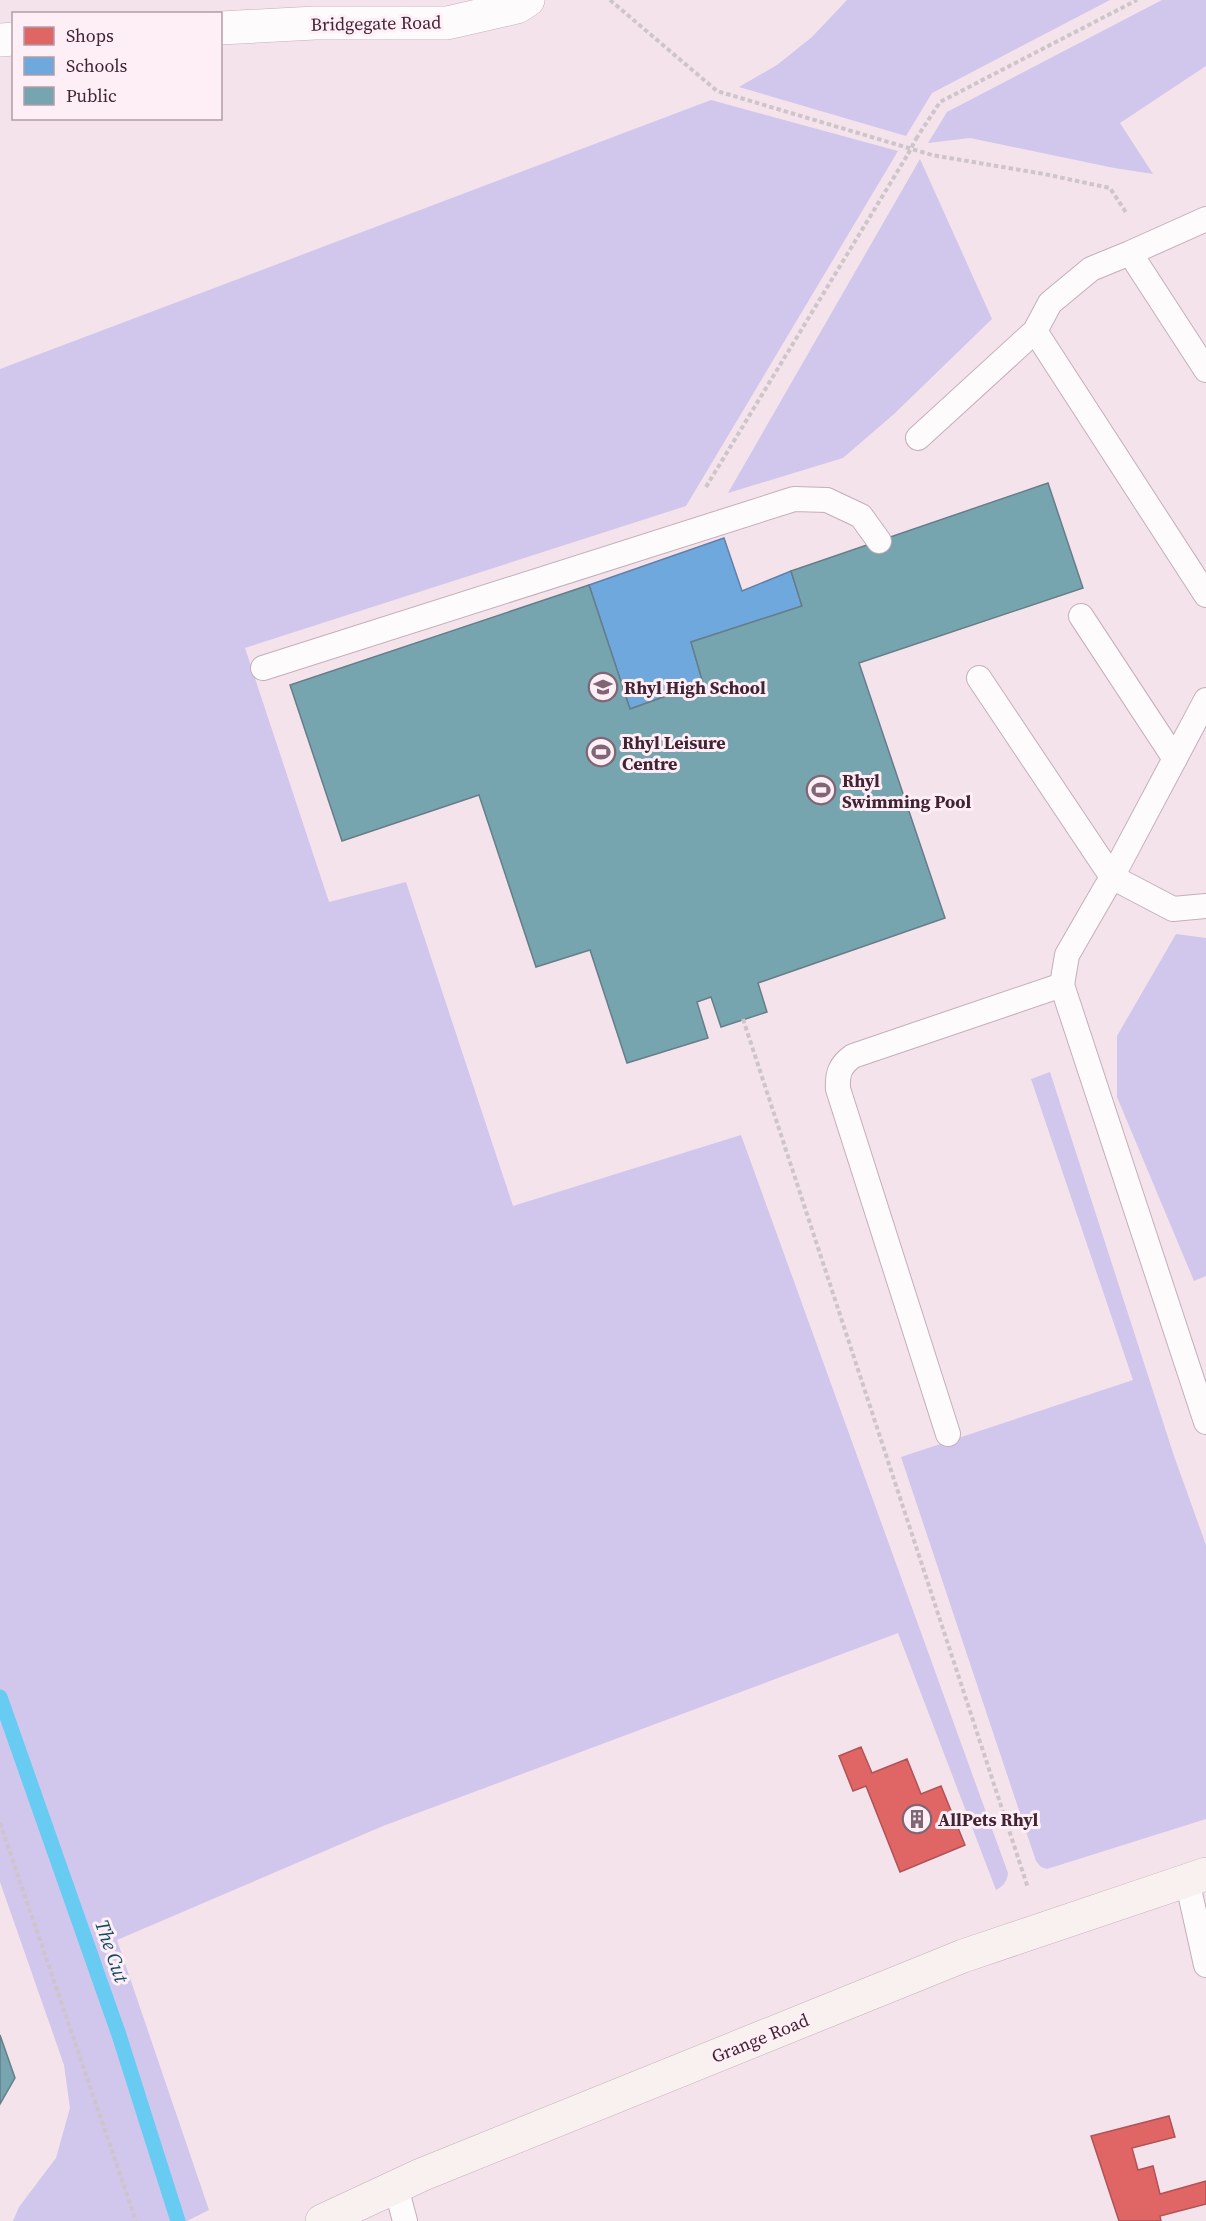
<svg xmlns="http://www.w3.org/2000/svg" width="1206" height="2221" font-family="'Source Serif 4',serif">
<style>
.green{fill:#d1c6eb}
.shops{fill:#e06666;stroke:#b05257;stroke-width:1.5}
.schools{fill:#6fa8dc;stroke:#6180a9;stroke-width:1.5}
.public{fill:#76a5af;stroke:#667e8a;stroke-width:1.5}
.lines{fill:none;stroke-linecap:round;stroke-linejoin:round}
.stream{stroke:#68cbf2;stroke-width:15}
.service-casing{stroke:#c4aeb9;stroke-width:26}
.minor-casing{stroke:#c4aeb9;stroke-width:34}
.secondary-casing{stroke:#c4aeb9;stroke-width:34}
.path{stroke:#cec5ca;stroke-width:4;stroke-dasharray:4.5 3;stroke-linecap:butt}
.service{stroke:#fefbfc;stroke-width:24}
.minor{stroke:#fefbfc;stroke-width:33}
.secondary{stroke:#f8f1f0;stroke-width:33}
.path-bridge{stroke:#cec5ca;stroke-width:4;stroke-dasharray:4.5 3;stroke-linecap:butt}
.labels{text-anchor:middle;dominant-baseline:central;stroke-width:6;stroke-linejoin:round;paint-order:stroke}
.street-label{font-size:18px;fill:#412333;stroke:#feeef6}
.poi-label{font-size:18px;font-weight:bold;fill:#412333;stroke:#feeef6;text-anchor:start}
.water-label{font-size:20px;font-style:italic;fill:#124c61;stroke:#feeef6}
</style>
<rect width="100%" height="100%" fill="#f5e3ec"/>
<path class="green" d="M 847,0 L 1110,0 L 932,93 L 906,136 L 739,87 L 777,65 L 812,37 Z
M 1162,0 L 1206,0 L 1206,66 L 1120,123 L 1153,174 L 1114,168 L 970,138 L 928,143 L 947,112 Z
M 711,100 L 898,151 L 686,506 L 245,648 L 329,902 L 406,882 L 513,1206 L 741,1135 L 1008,1873 C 1007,1882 1003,1886 996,1890 L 898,1633 L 383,1826 L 117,1940 L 209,2210 L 187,2221 L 13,2221 L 19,2207 L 56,2158 L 70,2108 L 64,2065 L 0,1882 L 0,369 Z
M 920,159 L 992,319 L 894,414 L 843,458 L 728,493 Z
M 1176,934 L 1206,938 L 1206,1276 L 1194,1281 L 1117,1097 L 1117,1036 Z
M 1050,1072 L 1174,1456 L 1206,1545 L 1206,1819 L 1047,1869 L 1041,1867 L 1036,1861 L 901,1457 L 1133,1380 L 1031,1079 Z"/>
<path class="shops" d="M 861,1747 L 872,1773 L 907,1759 L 921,1794 L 941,1786 L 965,1845 L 900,1872 L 866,1786 L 853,1791 L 839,1756 Z
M 1169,2116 L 1175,2137 L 1132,2148 L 1138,2170 L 1153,2166 L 1160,2194 L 1206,2181 L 1206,2204 L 1160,2216 L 1161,2221 L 1119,2221 L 1091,2136 Z"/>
<path class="schools" d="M 724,538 L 742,591 L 791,571 L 802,606 L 691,642 L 703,683 L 630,709 L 589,585 Z"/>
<path class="public" d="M 1048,483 L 1083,588 L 859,663 L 945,918 L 758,983 L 767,1012 L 721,1027 L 711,997 L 697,1002 L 708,1038 L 627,1063 L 590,950 L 536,967 L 479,795 L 342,841 L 290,685 L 589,585 L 630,709 L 703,683 L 691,642 L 802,606 L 791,571 Z
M 0,2035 L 15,2078 L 0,2104 Z"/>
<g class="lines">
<path class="stream" d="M 0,1697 L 119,2035 L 178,2221"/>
<g class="service-casing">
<path id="service" d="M 1130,253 L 1206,219
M 1206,370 L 1130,253 L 1091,269 L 1050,303 L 1035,331 L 1206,595
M 918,438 L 1035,331
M 1081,616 L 1175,759
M 263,668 L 794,499 L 827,500 L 861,516 L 879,541
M 979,678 L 1112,877 L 1173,909 L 1206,906
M 1206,700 L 1112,877 L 1067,955 L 1062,985 L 1206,1422
M 948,1434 L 838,1089 C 837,1074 840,1065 853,1056 L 1062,985
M 1187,1880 L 1206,1965
M 396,2187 L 405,2221"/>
</g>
<g class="minor-casing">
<path id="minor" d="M 220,28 L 315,23 L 447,23 L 517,7 L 528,0
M 0,40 L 14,39"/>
</g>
<g class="secondary-casing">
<path id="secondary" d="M 322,2221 L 421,2175 L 963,1956 L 1206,1874"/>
</g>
<path class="path" d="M 610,0 L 717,91 L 932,155 L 1044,174 L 1110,188 L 1127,214
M 916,139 L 940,102 L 1137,0
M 706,487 L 908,154
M 743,1019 L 1028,1888
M 0,1823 L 136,2221"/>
<use href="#service" class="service"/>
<use href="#minor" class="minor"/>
<use href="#secondary" class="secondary"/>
<path class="path-bridge" d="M 908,154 L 916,139"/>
</g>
<defs>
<g id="school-ring" transform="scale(1.5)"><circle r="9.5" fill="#feeef6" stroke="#806674" stroke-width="1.5"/><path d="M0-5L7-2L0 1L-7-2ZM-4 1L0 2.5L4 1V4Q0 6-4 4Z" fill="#806674"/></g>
<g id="stadium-ring" transform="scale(1.5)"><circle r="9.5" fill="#feeef6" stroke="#806674" stroke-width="1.5"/><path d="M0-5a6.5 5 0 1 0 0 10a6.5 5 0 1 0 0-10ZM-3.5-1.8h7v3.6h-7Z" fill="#806674"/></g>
<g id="building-ring" transform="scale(1.5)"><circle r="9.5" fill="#feeef6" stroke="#806674" stroke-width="1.5"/><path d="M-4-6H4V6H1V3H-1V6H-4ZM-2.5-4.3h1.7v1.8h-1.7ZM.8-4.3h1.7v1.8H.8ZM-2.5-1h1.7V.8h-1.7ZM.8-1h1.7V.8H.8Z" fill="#806674"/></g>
</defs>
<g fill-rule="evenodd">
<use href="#school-ring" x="603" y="687"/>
<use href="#stadium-ring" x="601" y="752"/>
<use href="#stadium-ring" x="821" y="790"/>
<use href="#building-ring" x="917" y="1819"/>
</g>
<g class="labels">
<g class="street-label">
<text transform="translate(376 23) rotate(-1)">Bridgegate Road</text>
<text transform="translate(760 2038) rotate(-22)">Grange Road</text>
</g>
<g class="poi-label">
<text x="624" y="687">Rhyl High School</text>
<text x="622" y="742">Rhyl Leisure<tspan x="622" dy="21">Centre</tspan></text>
<text x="842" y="780">Rhyl<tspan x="842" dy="21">Swimming Pool</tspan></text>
<text x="938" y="1819">AllPets Rhyl</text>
</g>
<g class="water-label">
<text transform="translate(112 1951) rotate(71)">The Cut</text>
</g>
</g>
<rect x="12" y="12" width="210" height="108" fill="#feeef6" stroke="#b29da8" stroke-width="1.5"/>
<rect x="24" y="27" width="30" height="18" fill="#e06666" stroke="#b29da8" stroke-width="1.5"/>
<text x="66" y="42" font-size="18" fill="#412333">Shops</text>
<rect x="24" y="57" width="30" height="18" fill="#6fa8dc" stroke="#b29da8" stroke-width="1.5"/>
<text x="66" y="72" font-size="18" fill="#412333">Schools</text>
<rect x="24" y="87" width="30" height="18" fill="#76a5af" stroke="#b29da8" stroke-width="1.5"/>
<text x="66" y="102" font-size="18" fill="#412333">Public</text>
</svg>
